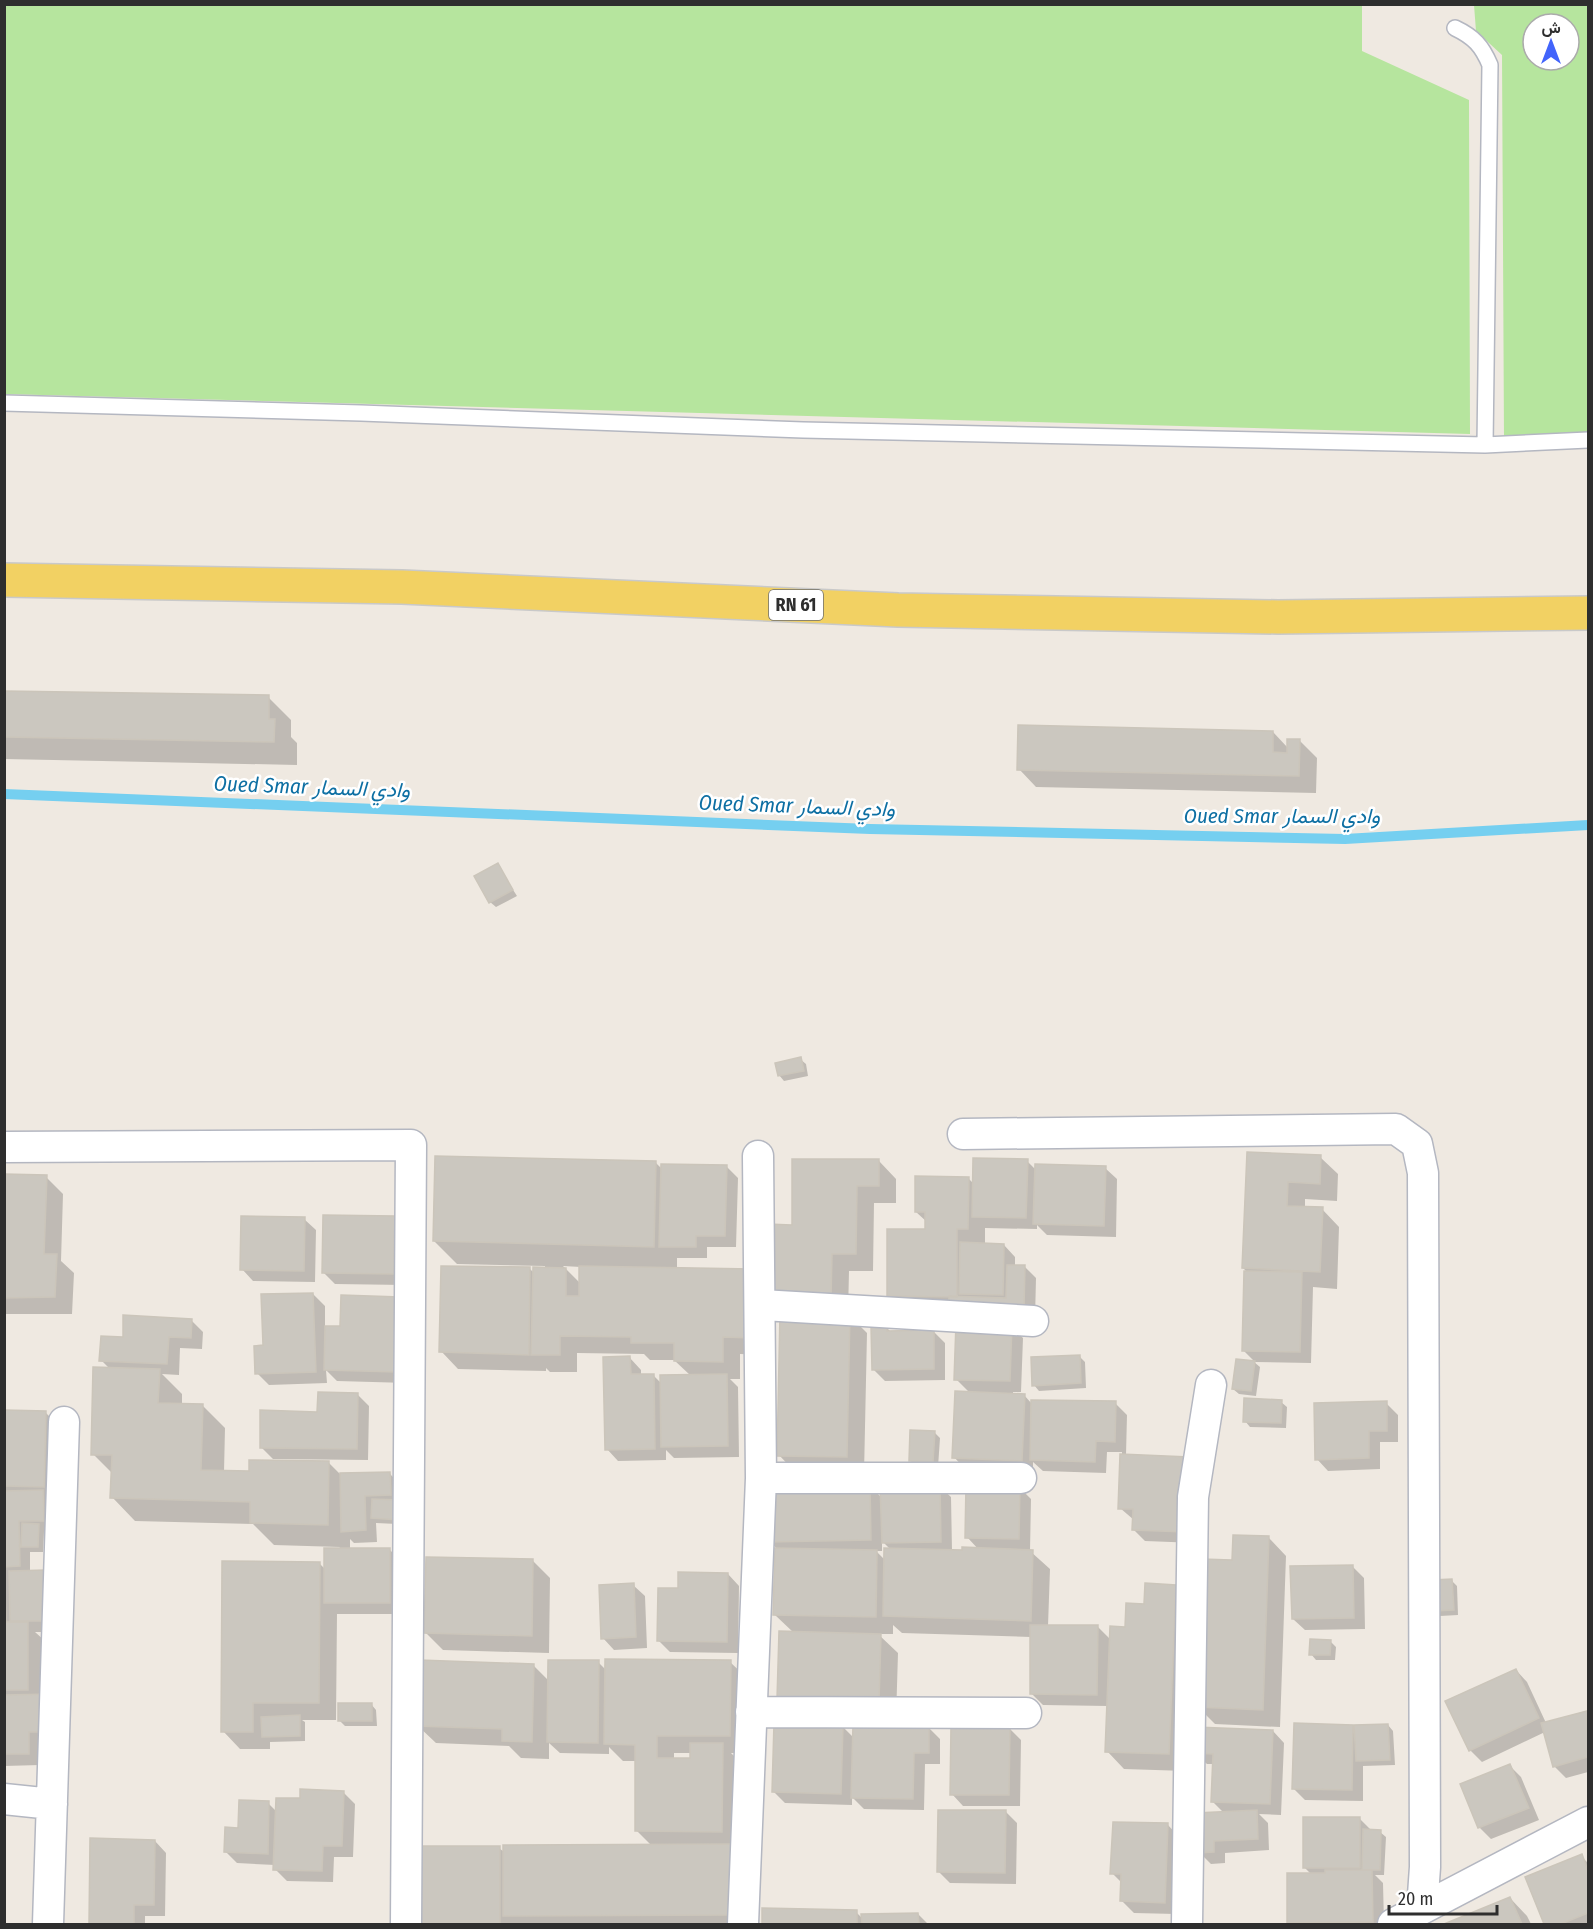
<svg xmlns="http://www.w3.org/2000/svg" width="1593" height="1929" font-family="'Fira Sans Condensed',Vazirmatn,sans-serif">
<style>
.green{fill:#b6e59e;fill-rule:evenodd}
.shadow{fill:#0003;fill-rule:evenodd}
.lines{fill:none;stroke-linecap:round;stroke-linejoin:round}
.stream{stroke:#75cff0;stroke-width:10}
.building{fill:#cbc7bf;stroke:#cbc5ba;stroke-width:1.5}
.lane-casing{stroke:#b4b7c1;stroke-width:18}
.street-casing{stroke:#b4b7c1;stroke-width:33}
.primary-casing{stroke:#c9c9c9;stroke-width:36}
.lane{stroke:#fff;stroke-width:15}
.street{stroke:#fff;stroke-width:30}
.primary{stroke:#f2d163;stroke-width:33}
.labels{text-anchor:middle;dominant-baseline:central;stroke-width:5;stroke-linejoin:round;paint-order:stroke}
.shield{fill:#fff;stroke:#6d6d6d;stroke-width:1.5}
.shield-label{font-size:18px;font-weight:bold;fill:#2e2e2e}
.water-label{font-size:21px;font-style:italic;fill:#0d6fa3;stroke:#fff}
</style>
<rect width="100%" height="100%" fill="#efe9e1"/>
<path class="green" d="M 5,4 L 1362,5 L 1362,51 L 1469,100 L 1470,434 L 5,394 Z
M 1474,5 L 1588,5 L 1588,435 L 1504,438 L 1502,55 L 1476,31 ZM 1533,24 L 1569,24 L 1569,60 L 1533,60 Z"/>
<path class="shadow" d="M 4,692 L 268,697 L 291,720 L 291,737 L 297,743 L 297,765 L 4,759 Z
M 1273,732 L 1288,748 L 1300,741 L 1317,758 L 1316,793 L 1036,787 L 1019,769 Z
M 497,865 L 517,896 L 496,907 L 490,902 Z
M 800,1059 L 806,1064 L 808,1076 L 784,1081 L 779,1075 Z
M 1249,1154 L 1320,1157 L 1338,1174 L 1337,1201 L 1305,1199 L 1305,1208 L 1322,1209 L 1339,1227 L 1337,1289 L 1313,1287 L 1311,1363 L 1255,1362 L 1243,1350 L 1248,1273 L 1243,1268 Z
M 879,1161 L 896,1179 L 896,1203 L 874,1203 L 873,1271 L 849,1271 L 848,1314 L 867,1333 L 864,1474 L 796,1473 L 779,1455 L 782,1314 L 769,1298 L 768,1355 L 740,1354 L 740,1379 L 730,1379 L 738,1387 L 739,1457 L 674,1458 L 666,1450 L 666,1460 L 618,1461 L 607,1449 L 630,1358 L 641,1370 L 641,1376 L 653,1375 L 662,1384 L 691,1376 L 674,1360 L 650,1360 L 644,1354 L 577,1353 L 577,1372 L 550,1372 L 546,1368 L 546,1371 L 458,1369 L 441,1351 L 529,1268 L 534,1273 L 545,1269 L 545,1266 L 457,1264 L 434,1241 L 656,1163 L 662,1169 L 726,1166 L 738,1178 L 736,1247 L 707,1247 L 707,1258 L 677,1258 L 677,1270 L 751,1271 L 793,1226 ZM 563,1266 L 581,1267 L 581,1284 Z
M 1027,1161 L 1036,1170 L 1105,1168 L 1117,1179 L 1116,1237 L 1047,1235 L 1037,1225 L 1037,1229 L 985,1228 L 985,1244 L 1004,1245 L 1015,1257 L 1015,1266 L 1025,1267 L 1036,1278 L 1035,1319 L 1011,1326 L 1023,1338 L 1021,1392 L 1013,1392 L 1013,1395 L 1024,1395 L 1032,1404 L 1115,1403 L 1127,1415 L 1126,1455 L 1197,1543 L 1145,1541 L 1133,1529 L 1134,1520 L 1120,1508 L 1122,1452 L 1107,1452 L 1106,1473 L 1043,1471 L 1033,1462 L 1033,1472 L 965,1469 L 954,1457 L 970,1393 L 956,1379 L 958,1324 L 906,1313 L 888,1295 L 927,1231 L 927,1222 L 916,1212 L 968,1178 L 974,1184 Z
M 4,1175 L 46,1177 L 63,1194 L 61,1261 L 74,1273 L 72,1314 L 4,1314 Z
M 395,1218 L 406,1230 L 405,1285 L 335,1284 L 323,1272 Z
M 304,1219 L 316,1230 L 315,1282 L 253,1281 L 242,1269 Z
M 313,1294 L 325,1306 L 325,1328 L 342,1328 L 408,1383 L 337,1381 L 326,1370 L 327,1383 L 269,1385 L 257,1373 L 265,1346 Z
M 191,1320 L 203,1332 L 202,1349 L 180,1348 L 179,1375 L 162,1374 L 182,1394 L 182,1405 L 202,1405 L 225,1428 L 224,1472 L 250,1473 L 329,1463 L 340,1474 L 389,1473 L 401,1485 L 397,1524 L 376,1523 L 377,1542 L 354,1543 L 350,1539 L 350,1550 L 389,1549 L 401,1561 L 401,1614 L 337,1614 L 336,1720 L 302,1720 L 305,1722 L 305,1741 L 270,1742 L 270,1749 L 240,1749 L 223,1731 L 319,1563 L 325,1569 L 340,1547 L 274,1545 L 253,1524 L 135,1521 L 112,1497 L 113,1474 L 93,1454 L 110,1369 L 101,1360 L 124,1339 Z
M 886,1327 L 891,1332 L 933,1331 L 945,1343 L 945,1380 L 885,1381 L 873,1369 Z
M 1079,1356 L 1085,1362 L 1086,1388 L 1039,1391 L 1034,1385 Z
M 1254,1362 L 1260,1367 L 1256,1396 L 1239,1394 L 1233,1389 Z
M 357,1394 L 369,1406 L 368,1460 L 273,1459 L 261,1447 L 319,1413 Z
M 1281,1402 L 1287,1407 L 1286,1428 L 1250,1427 L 1245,1421 Z
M 1386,1403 L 1398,1415 L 1398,1442 L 1380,1442 L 1380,1469 L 1328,1471 L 1317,1459 Z
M 4,1412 L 45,1412 L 57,1424 L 55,1532 L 44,1532 L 43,1552 L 30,1552 L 30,1572 L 58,1632 L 35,1632 L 45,1641 L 40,1765 L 4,1766 Z
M 934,1432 L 940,1438 L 938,1467 L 916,1466 L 910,1460 Z
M 869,1485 L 882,1498 L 939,1486 L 951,1497 L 952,1550 L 980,1551 L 967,1537 L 1020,1488 L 1031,1499 L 1030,1551 L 1050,1569 L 1048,1626 L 1098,1627 L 1111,1640 L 1126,1628 L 1146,1605 L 1175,1586 L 1193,1604 L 1186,1771 L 1124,1769 L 1107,1751 L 1108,1706 L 1043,1705 L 1031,1693 L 1031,1637 L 902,1633 L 893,1625 L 893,1634 L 878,1634 L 898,1653 L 896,1719 L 794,1633 L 775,1615 L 776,1548 L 770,1541 ZM 882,1541 L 890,1549 L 886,1561 L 876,1551 L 882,1551 Z
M 1269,1538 L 1286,1556 L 1280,1727 L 1215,1724 L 1197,1706 L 1234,1561 Z
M 533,1561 L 550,1578 L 549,1653 L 443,1650 L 426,1633 Z
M 1352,1566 L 1364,1578 L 1365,1629 L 1305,1630 L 1293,1619 Z
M 728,1574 L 739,1586 L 738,1653 L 670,1652 L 658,1640 L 679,1590 Z
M 1452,1581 L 1457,1586 L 1458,1615 L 1440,1616 L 1434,1610 Z
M 633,1585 L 645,1596 L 647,1648 L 614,1650 L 603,1638 Z
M 1330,1641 L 1336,1647 L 1335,1660 L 1316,1660 L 1311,1654 Z
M 598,1662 L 606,1670 L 730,1662 L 748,1679 L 747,1753 L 731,1753 L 740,1762 L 751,1924 L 421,1924 L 421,1847 L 499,1848 L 504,1852 L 652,1846 L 636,1830 L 637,1761 L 623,1761 L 609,1747 L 609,1754 L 560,1753 L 549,1743 L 549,1759 L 521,1758 L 509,1746 L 436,1743 L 418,1726 L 534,1666 L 549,1681 ZM 674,1753 L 692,1753 L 692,1760 L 674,1760 Z
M 1516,1670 L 1527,1682 L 1546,1723 L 1588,1712 L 1588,1772 L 1566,1778 L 1554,1766 L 1545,1732 L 1482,1762 L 1470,1750 Z
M 371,1704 L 376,1710 L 377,1726 L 345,1726 L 340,1721 Z
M 1388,1725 L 1393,1731 L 1395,1765 L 1363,1766 L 1363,1801 L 1305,1800 L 1293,1788 L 1352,1726 L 1356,1730 Z
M 842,1726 L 854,1738 L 929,1728 L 940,1739 L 940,1764 L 925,1764 L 924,1810 L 864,1809 L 852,1797 L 852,1805 L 785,1803 L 774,1792 Z
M 1009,1728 L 1021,1740 L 1020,1806 L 963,1806 L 952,1794 Z
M 1273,1731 L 1284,1743 L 1281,1815 L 1259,1814 L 1268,1823 L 1269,1850 L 1225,1853 L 1225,1863 L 1211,1864 L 1200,1853 L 1224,1813 L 1212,1801 L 1214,1764 L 1207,1764 L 1195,1753 Z
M 1510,1766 L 1521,1777 L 1539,1820 L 1491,1839 L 1479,1827 Z
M 343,1792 L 355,1804 L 353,1857 L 334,1857 L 333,1882 L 287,1881 L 275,1869 L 275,1865 L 237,1863 L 226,1852 L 239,1829 L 268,1803 L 277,1812 L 301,1800 Z
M 1006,1812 L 1017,1823 L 1016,1884 L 950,1883 L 938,1871 Z
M 1359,1818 L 1371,1830 L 1380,1832 L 1386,1837 L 1384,1875 L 1375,1875 L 1383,1883 L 1384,1924 L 1291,1924 L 1289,1922 L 1312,1875 L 1305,1868 Z
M 1168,1825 L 1179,1837 L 1176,1914 L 1134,1913 L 1122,1901 L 1123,1884 L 1112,1873 Z
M 92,1840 L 155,1841 L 166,1853 L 165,1916 L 145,1916 L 145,1924 L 90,1924 Z
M 1581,1856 L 1588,1863 L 1588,1924 L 1546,1924 L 1527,1878 Z
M 1510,1898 L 1527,1916 L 1531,1924 L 1448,1924 Z
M 764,1910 L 856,1912 L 863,1919 L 918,1914 L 928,1924 L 763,1924 Z"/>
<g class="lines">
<path class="stream" d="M 4,794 L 870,829 L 1345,839 L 1588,825"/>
</g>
<path class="building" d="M 4,691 L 269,695 L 269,719 L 275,719 L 274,742 L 4,737 Z
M 1018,725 L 1273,731 L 1273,752 L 1287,753 L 1287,739 L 1300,739 L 1299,776 L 1017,770 Z
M 498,863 L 513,890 L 489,903 L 474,876 Z
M 801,1057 L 804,1071 L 778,1076 L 775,1063 Z
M 1247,1152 L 1321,1155 L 1320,1184 L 1288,1182 L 1287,1206 L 1323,1207 L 1320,1272 L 1242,1268 Z
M 435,1156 L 656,1161 L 654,1247 L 433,1241 Z
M 973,1158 L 1028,1159 L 1026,1218 L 972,1217 Z
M 792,1159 L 879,1159 L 879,1186 L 857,1186 L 856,1254 L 832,1254 L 831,1299 L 767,1299 L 768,1224 L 792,1225 Z
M 661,1164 L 727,1165 L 725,1236 L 696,1236 L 696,1247 L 659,1247 Z
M 1035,1164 L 1106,1166 L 1104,1226 L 1033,1224 Z
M 4,1174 L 47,1175 L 44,1254 L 57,1254 L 55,1297 L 4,1298 Z
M 915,1176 L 969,1177 L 968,1229 L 957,1229 L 957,1297 L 887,1296 L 887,1229 L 925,1229 L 925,1212 L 915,1212 Z
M 323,1215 L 395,1216 L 394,1274 L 322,1273 Z
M 241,1216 L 305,1217 L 304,1271 L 240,1270 Z
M 960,1242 L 1004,1244 L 1003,1295 L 959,1294 Z
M 1007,1265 L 1025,1265 L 1024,1308 L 948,1314 L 949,1296 L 1006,1298 Z
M 441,1266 L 530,1267 L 529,1355 L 439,1352 Z
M 579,1266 L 752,1269 L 751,1338 L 723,1337 L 723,1362 L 674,1361 L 674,1343 L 631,1343 L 631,1337 L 560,1336 L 560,1355 L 531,1355 L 533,1267 L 566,1268 L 566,1296 L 579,1296 Z
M 1244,1271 L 1302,1272 L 1300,1352 L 1242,1351 Z
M 313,1293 L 316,1372 L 255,1374 L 254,1346 L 263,1345 L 261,1294 Z
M 341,1295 L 400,1297 L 397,1372 L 324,1370 L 325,1326 L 340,1326 Z
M 780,1313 L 850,1314 L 847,1457 L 777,1456 Z
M 123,1315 L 192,1319 L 191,1338 L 169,1337 L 167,1364 L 99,1361 L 101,1336 L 123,1337 Z
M 956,1323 L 1012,1325 L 1010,1381 L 954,1380 Z
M 871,1326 L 887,1326 L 887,1331 L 934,1330 L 934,1369 L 872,1370 Z
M 1080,1355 L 1081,1383 L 1032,1386 L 1031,1357 Z
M 630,1356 L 631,1374 L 654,1374 L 655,1449 L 605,1450 L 603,1357 Z
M 1236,1359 L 1255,1361 L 1251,1391 L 1232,1389 Z
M 93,1367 L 160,1369 L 158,1403 L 203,1404 L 201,1470 L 249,1471 L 249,1460 L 329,1461 L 328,1525 L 250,1523 L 250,1502 L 110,1498 L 112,1455 L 91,1455 Z
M 727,1374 L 728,1446 L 661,1447 L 660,1375 Z
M 955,1391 L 1025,1394 L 1022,1461 L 952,1458 Z
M 318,1392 L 358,1393 L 357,1449 L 260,1448 L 260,1410 L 317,1412 Z
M 1244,1398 L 1282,1400 L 1281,1423 L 1243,1422 Z
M 1031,1400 L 1116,1401 L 1115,1442 L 1096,1441 L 1095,1462 L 1030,1460 Z
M 1387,1401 L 1387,1431 L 1369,1431 L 1369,1458 L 1315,1460 L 1314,1403 Z
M 4,1410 L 46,1411 L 44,1487 L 4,1486 Z
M 910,1430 L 935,1431 L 933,1462 L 909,1461 Z
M 1120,1454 L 1189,1457 L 1186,1532 L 1132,1530 L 1133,1509 L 1118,1509 Z
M 390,1472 L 391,1495 L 365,1496 L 366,1530 L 341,1532 L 340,1473 Z
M 870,1484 L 871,1540 L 768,1542 L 767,1485 Z
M 940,1484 L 941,1542 L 882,1543 L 880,1485 Z
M 966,1485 L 1020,1486 L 1019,1539 L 965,1538 Z
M 43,1490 L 44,1521 L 19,1521 L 20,1566 L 4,1567 L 4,1491 Z
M 372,1499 L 400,1500 L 399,1520 L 371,1518 Z
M 22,1523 L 39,1524 L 38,1547 L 21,1547 Z
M 1233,1535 L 1269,1536 L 1263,1710 L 1196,1707 L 1202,1559 L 1232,1560 Z
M 962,1547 L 1033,1550 L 1031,1621 L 883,1616 L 884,1548 L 962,1550 Z
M 324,1548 L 390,1548 L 390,1603 L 324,1603 Z
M 775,1548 L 877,1550 L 876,1617 L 773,1615 Z
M 426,1557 L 533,1559 L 532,1636 L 424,1633 Z
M 222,1561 L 320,1562 L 319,1703 L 253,1703 L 253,1732 L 221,1732 Z
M 1353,1565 L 1354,1618 L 1292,1619 L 1290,1566 Z
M 46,1570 L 47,1621 L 10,1621 L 9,1571 Z
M 4,1571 L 6,1622 L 28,1622 L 28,1690 L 4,1690 Z
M 678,1572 L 728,1573 L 727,1642 L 657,1641 L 658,1588 L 678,1588 Z
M 1452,1579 L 1454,1610 L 1433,1611 L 1432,1580 Z
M 634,1583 L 636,1637 L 601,1639 L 599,1585 Z
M 1145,1583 L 1176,1585 L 1169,1754 L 1105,1752 L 1110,1626 L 1125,1627 L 1126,1603 L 1144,1604 Z
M 1030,1625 L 1098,1625 L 1097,1695 L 1030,1694 Z
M 779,1631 L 881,1634 L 879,1702 L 777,1699 Z
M 1310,1639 L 1331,1640 L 1330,1655 L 1309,1655 Z
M 605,1659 L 731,1660 L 730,1736 L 657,1736 L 657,1758 L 690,1758 L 690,1743 L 723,1743 L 722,1832 L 635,1831 L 635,1745 L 604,1744 Z
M 419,1660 L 534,1664 L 532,1742 L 502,1741 L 502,1729 L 416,1726 Z
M 548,1660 L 599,1660 L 598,1743 L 547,1742 Z
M 1516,1669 L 1539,1718 L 1469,1751 L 1445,1701 Z
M 51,1694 L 52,1732 L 29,1732 L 29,1754 L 4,1754 L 4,1695 Z
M 338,1703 L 372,1703 L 372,1721 L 338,1721 Z
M 1587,1711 L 1588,1757 L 1553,1767 L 1541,1723 Z
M 300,1715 L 300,1736 L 262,1737 L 261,1717 Z
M 774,1723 L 843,1725 L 841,1794 L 772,1792 Z
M 1294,1723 L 1353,1725 L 1352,1790 L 1292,1789 Z
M 853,1724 L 929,1726 L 929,1753 L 914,1753 L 913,1799 L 851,1798 Z
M 1388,1724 L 1390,1760 L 1356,1761 L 1354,1725 Z
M 951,1726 L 1010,1727 L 1009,1795 L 950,1795 Z
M 1195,1727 L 1273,1730 L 1270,1804 L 1211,1802 L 1213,1754 L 1194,1753 Z
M 1510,1764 L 1529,1808 L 1478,1828 L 1460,1784 Z
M 300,1789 L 344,1791 L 342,1846 L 323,1846 L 322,1871 L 273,1870 L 276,1798 L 300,1798 Z
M 239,1800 L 269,1801 L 268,1854 L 224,1852 L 225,1827 L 238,1828 Z
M 938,1810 L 1006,1810 L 1005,1873 L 937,1872 Z
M 1257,1810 L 1258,1839 L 1214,1841 L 1214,1852 L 1198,1853 L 1196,1813 Z
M 1303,1817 L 1360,1817 L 1360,1868 L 1303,1868 Z
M 1113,1822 L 1168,1823 L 1165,1903 L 1120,1901 L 1121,1874 L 1110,1874 Z
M 1363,1829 L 1381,1830 L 1380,1870 L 1362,1870 Z
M 90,1838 L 155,1840 L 154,1905 L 134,1905 L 134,1924 L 89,1924 Z
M 734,1844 L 734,1915 L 503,1916 L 503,1845 Z
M 420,1846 L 500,1846 L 500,1924 L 420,1924 Z
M 1582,1854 L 1588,1871 L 1588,1913 L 1561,1924 L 1544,1924 L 1525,1877 Z
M 1325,1870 L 1372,1870 L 1373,1922 L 1287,1923 L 1287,1873 L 1325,1873 Z
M 1510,1897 L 1522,1924 L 1444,1924 Z
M 762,1908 L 857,1910 L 857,1924 L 762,1924 Z
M 918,1913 L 919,1924 L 862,1924 L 861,1914 Z"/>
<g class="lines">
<g class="lane-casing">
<path id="lane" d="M 1455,28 C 1474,37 1482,46 1490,65 L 1485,445
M 4,403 L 361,413 L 803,430 L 1485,445 L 1588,440"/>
</g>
<g class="street-casing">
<path id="street" d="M 963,1134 L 1396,1129 L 1417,1144 L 1423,1173 L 1425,1867 L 1422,1909
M 4,1147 L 411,1145 L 406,1924
M 761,1305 L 1033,1321
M 761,1478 L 1021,1478
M 751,1712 L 1026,1713
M 4,1799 L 52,1804
M 48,1924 L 64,1422
M 743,1924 L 761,1478 L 758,1156
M 1187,1924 L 1193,1497 L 1211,1385
M 1393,1924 L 1588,1822"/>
</g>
<g class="primary-casing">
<path id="primary" d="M 4,580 L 402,587 L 898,610 L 1278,617 L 1588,613"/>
</g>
<use href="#lane" class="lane"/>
<use href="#street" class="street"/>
<use href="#primary" class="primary"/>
</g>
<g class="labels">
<rect class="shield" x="769" y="590" width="54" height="30" rx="4.5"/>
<g class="shield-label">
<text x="796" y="605">RN 61</text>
</g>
<g class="water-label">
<text transform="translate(312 787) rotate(2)">Oued Smar وادي السمار</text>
<text transform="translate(797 806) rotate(2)">Oued Smar وادي السمار</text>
<text x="1282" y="816">Oued Smar وادي السمار</text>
</g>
</g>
<rect width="1593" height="1929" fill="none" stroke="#2e2e2e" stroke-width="12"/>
<g transform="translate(1551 42)"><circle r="28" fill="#ffffff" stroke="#ababab" stroke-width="1.5"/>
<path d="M0-4.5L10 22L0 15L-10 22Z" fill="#4264fb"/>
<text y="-9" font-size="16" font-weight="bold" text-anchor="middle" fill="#2e2e2e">ش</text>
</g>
<path d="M1389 1905v9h108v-9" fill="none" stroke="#2e2e2e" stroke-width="3"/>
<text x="1398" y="1905" font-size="18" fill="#2e2e2e" stroke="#ffffff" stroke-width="4.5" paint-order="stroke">20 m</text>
</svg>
